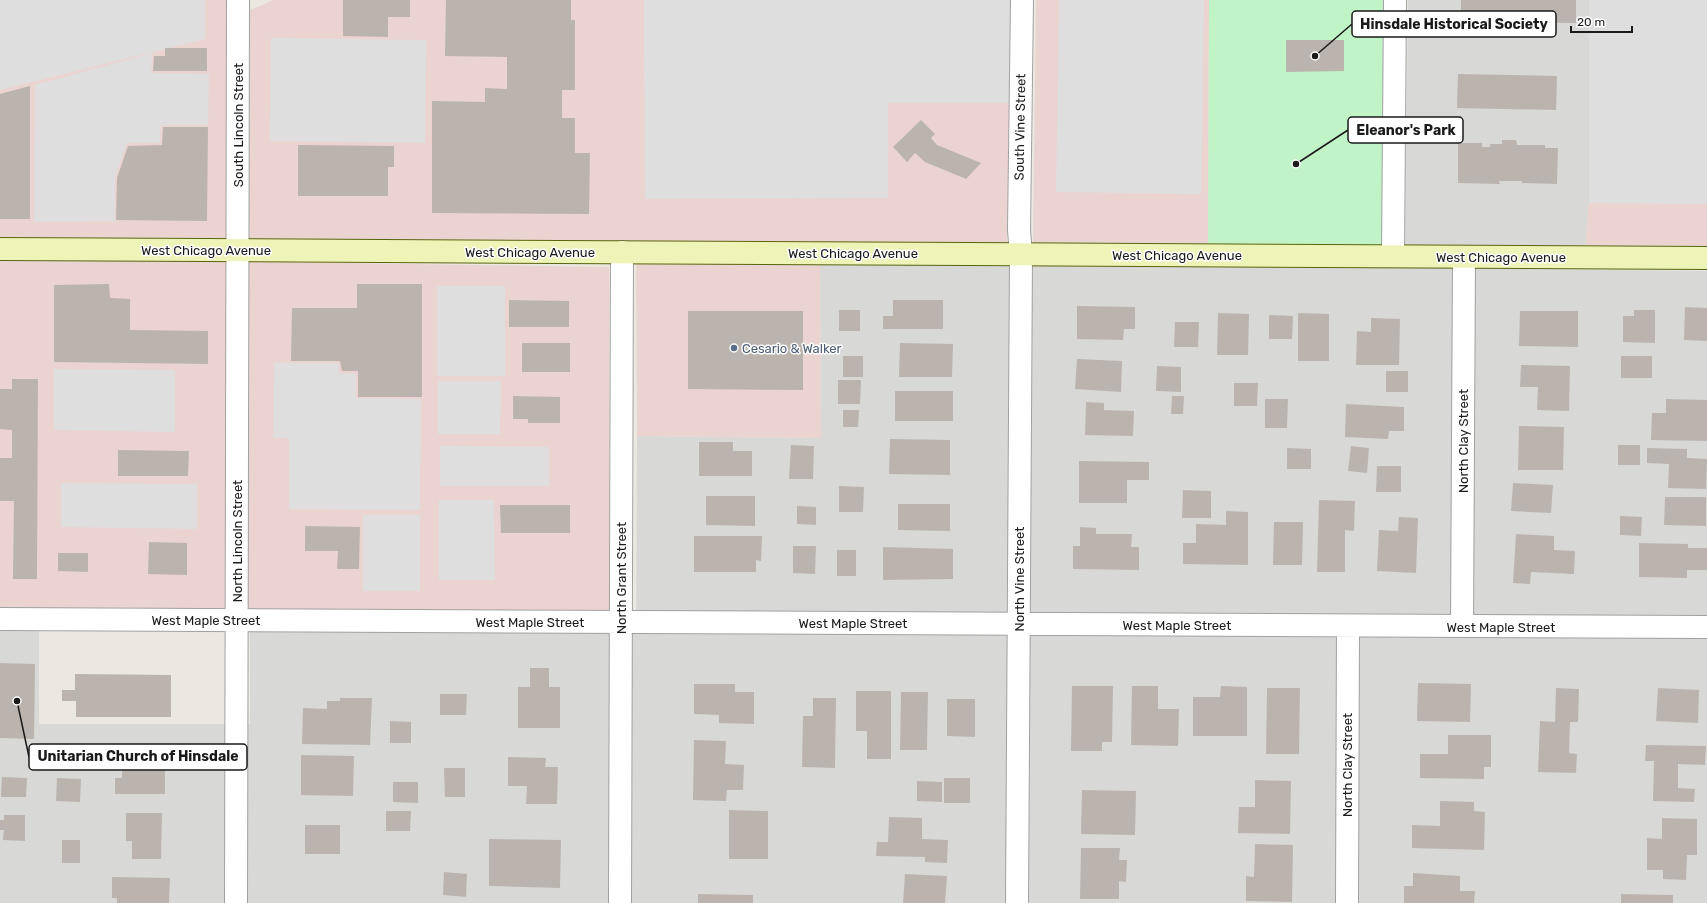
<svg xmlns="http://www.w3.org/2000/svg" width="1707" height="903" font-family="Rubik,sans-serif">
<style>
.residential{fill:#d8d8d7}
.commercial{fill:#ebd3d1}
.park{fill:#c0f3c5}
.parking{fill:#dedede}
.building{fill:#bbb4ae}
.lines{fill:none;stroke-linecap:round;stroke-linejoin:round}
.minor-casing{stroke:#a1a1a1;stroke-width:24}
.secondary-casing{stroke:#59650e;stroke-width:24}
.minor{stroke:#fff;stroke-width:22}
.secondary{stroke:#eef3b7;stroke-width:22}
.service-dot{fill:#5c6f8a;stroke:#fff;stroke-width:1.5}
.labels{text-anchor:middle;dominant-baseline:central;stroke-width:3;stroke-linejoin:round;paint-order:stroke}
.street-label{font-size:13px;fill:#1a1a1a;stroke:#fff}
.service-label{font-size:13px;fill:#4e5e75;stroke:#fff;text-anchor:start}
.leader{fill:none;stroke:#1a1a1a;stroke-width:1.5}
.callout-dot{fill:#1a1a1a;stroke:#fff;stroke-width:1.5}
.callout{fill:#fff;stroke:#1a1a1a;stroke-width:1.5}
.callout-label{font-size:14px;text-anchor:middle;font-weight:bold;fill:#1a1a1a}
</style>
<rect width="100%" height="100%" fill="#ebe8e1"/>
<path class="residential" d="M 1408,0 L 1589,0 L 1589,203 L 1585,248 L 1405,246 Z
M 820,261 L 1707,271 L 1707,903 L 0,903 L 0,626 L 39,626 L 39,724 L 250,724 L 250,631 L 636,632 L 637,436 L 821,438 Z"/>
<path class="commercial" d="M 0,0 L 227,0 L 226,243 L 0,240 Z
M 274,0 L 1011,0 L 1007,244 L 248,243 L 250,10 Z
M 1036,0 L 1209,0 L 1208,244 L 1033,244 Z
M 1589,0 L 1707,0 L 1707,248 L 1585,248 L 1589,203 Z
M 0,258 L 609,267 L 609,612 L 0,610 Z
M 636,259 L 820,261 L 821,438 L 637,436 Z"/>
<path class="park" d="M 1209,0 L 1385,0 L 1383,246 L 1208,244 Z"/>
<path class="parking" d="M 0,0 L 205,0 L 205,39 L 0,90 Z
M 644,0 L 1011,0 L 1010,103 L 888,103 L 888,198 L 645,199 Z
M 1059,0 L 1204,0 L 1201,194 L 1056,192 Z
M 1589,0 L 1707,0 L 1707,204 L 1589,203 Z
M 271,38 L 426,40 L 425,143 L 270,141 Z
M 152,53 L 151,73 L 209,74 L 208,125 L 161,125 L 160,143 L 127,143 L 115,178 L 115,221 L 34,222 L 35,85 Z
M 437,286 L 505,286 L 505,376 L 437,376 Z
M 274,363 L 339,363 L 339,373 L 356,374 L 356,398 L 421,399 L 420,510 L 289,509 L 289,438 L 273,438 Z
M 54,369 L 175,370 L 175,432 L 54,430 Z
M 438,381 L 501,381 L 500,434 L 438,434 Z
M 440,446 L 549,447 L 549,486 L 440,486 Z
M 61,483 L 197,484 L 197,529 L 61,527 Z
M 439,500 L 494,500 L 495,580 L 439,580 Z
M 363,515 L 420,515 L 420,591 L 363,591 Z"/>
<path class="building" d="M 343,0 L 410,0 L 410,17 L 388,17 L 388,37 L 343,36 Z
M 446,0 L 571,0 L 571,20 L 575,20 L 575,90 L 562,90 L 562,118 L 575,118 L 575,153 L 590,153 L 589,214 L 432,213 L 432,101 L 485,102 L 485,88 L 507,89 L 507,57 L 445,56 Z
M 1461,0 L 1576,0 L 1576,23 L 1461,22 Z
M 1286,40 L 1344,40 L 1344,71 L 1286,72 Z
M 165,48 L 207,48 L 207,71 L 153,71 L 154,56 L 165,56 Z
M 1458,74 L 1557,76 L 1556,110 L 1457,108 Z
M 30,86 L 30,219 L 0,219 L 0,94 Z
M 921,120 L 935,134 L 931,138 L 937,145 L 981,163 L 966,179 L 925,162 L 915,153 L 907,162 L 893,147 Z
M 163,127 L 208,127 L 207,221 L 116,220 L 117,178 L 128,146 L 162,145 Z
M 1502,140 L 1516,140 L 1517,145 L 1545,145 L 1545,148 L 1558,148 L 1557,184 L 1522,183 L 1522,181 L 1499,181 L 1500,184 L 1458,183 L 1458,143 L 1482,143 L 1482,147 L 1490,147 L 1490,144 L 1502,144 Z
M 298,145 L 394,146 L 394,167 L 388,167 L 388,196 L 298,196 Z
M 109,284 L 110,298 L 130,299 L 130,330 L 208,331 L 208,364 L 54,362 L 54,285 Z
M 357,284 L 422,284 L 422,397 L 358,397 L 358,371 L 342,371 L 340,361 L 291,361 L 292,308 L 357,308 Z
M 509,300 L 569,301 L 569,327 L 509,327 Z
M 893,300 L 943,300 L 943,329 L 883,329 L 883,316 L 893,316 Z
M 1077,306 L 1135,307 L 1135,329 L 1124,329 L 1123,340 L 1077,339 Z
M 1685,307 L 1707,308 L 1707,341 L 1684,340 Z
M 839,310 L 860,310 L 860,331 L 839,331 Z
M 1634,310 L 1655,310 L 1655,343 L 1623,342 L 1623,316 L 1634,316 Z
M 688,311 L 803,311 L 803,390 L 688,389 Z
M 1520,311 L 1578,311 L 1578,347 L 1519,346 Z
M 1218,313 L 1249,314 L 1248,355 L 1217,355 Z
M 1298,313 L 1329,314 L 1329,361 L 1298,361 Z
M 1269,315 L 1293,316 L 1292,339 L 1269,339 Z
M 1371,318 L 1400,319 L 1399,365 L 1356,365 L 1357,331 L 1371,332 Z
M 1175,322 L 1199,322 L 1198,347 L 1174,347 Z
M 522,343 L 570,343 L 570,372 L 522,372 Z
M 900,343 L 953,344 L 952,377 L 899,377 Z
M 843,356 L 863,356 L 863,377 L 843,377 Z
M 1621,356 L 1652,356 L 1652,378 L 1621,378 Z
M 1077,359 L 1122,361 L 1121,392 L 1075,389 Z
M 1521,365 L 1570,366 L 1569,411 L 1537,410 L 1538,387 L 1520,387 Z
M 1157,366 L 1181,367 L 1181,392 L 1156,391 Z
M 1386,371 L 1408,371 L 1408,392 L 1386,392 Z
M 12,379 L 38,379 L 37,579 L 13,579 L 14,501 L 0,501 L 0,458 L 12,458 L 12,430 L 0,429 L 0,389 L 12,389 Z
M 838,380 L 861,380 L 860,404 L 838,404 Z
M 1234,383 L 1258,383 L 1257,406 L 1234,406 Z
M 895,391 L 953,391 L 953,421 L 895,421 Z
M 513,396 L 560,397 L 560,423 L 528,423 L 528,419 L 513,419 Z
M 1172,396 L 1184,396 L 1183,414 L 1171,414 Z
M 1265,399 L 1288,399 L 1287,428 L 1265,428 Z
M 1666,399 L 1707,400 L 1707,441 L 1651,440 L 1652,413 L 1666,413 Z
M 1086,402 L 1104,403 L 1104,410 L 1134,411 L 1133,436 L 1085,435 Z
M 1346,404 L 1404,407 L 1404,431 L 1389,431 L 1388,439 L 1345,437 Z
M 843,410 L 859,410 L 858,427 L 843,427 Z
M 1519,426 L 1564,427 L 1563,470 L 1518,470 Z
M 890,439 L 950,440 L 950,475 L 889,474 Z
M 699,442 L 733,442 L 733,451 L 752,451 L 752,476 L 699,476 Z
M 791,445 L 814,446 L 813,479 L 789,479 Z
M 1618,445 L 1640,445 L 1640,465 L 1618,465 Z
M 1351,446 L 1369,448 L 1367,473 L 1348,471 Z
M 1287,448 L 1311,449 L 1311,469 L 1287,469 Z
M 1647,448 L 1687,449 L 1687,458 L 1707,459 L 1706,489 L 1668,488 L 1669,464 L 1647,463 Z
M 118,450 L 189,451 L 188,476 L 118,476 Z
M 1079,461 L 1149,462 L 1149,480 L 1127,480 L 1127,503 L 1079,503 Z
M 1377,466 L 1401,466 L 1401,492 L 1376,492 Z
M 1513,483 L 1553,485 L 1551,513 L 1511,511 Z
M 839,486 L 864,487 L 863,512 L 839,512 Z
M 1183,490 L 1211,491 L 1211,518 L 1182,518 Z
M 706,496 L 755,496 L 755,526 L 706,525 Z
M 1665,497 L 1706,497 L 1706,526 L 1664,525 Z
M 1319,500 L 1355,501 L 1354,531 L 1345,530 L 1345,572 L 1317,572 Z
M 898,504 L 950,504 L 950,531 L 898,530 Z
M 500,505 L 570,505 L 570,533 L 501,533 Z
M 797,506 L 816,507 L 816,525 L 797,524 Z
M 1226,511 L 1248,512 L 1248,565 L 1183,564 L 1183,543 L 1196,543 L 1196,524 L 1226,525 Z
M 1620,516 L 1642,517 L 1641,536 L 1620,535 Z
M 1399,517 L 1418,518 L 1416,573 L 1377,571 L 1379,530 L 1398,531 Z
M 1274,522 L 1303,522 L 1302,565 L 1273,565 Z
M 305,526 L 360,527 L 359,569 L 337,569 L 338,551 L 305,551 Z
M 1080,527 L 1096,528 L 1096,534 L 1132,534 L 1131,547 L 1139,547 L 1139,570 L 1073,569 L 1073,546 L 1080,546 Z
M 1516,534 L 1554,536 L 1554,550 L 1575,551 L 1574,574 L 1531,572 L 1530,584 L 1513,583 Z
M 694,536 L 762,536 L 761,561 L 756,560 L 756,572 L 694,572 Z
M 149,542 L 187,543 L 187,575 L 148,574 Z
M 1639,543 L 1688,544 L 1688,548 L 1707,548 L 1707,570 L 1687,570 L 1687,578 L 1639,577 Z
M 793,546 L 816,546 L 815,574 L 793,573 Z
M 883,547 L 953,549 L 953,579 L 883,580 Z
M 837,550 L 856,550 L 856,576 L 837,576 Z
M 58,553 L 88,553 L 88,572 L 58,571 Z
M 0,663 L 35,664 L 34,739 L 0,738 Z
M 530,668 L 549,668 L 549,687 L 560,687 L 560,728 L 518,728 L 518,687 L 530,687 Z
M 75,674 L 171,675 L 171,717 L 76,717 L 76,701 L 62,701 L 62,690 L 75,690 Z
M 1418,683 L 1471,684 L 1470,722 L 1417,721 Z
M 694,684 L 735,684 L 735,692 L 754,692 L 754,724 L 719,723 L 719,715 L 694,714 Z
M 1072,686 L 1113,686 L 1112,742 L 1102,742 L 1102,751 L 1071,751 Z
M 1132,686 L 1158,686 L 1158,709 L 1179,709 L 1178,746 L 1131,745 Z
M 1221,686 L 1247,687 L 1247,736 L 1193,736 L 1193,697 L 1220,697 Z
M 1267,688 L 1300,688 L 1299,754 L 1266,754 Z
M 1556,688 L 1579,689 L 1578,722 L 1570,722 L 1569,753 L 1577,754 L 1576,773 L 1538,772 L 1540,721 L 1555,722 Z
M 1658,688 L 1699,690 L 1698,723 L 1656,721 Z
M 856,691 L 891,691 L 891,759 L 867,759 L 867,731 L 856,731 Z
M 901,692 L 928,692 L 927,750 L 900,750 Z
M 440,694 L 467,694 L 466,715 L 440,715 Z
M 340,698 L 372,698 L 370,745 L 302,744 L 303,708 L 327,709 L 327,701 L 340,701 Z
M 813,698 L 836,698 L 835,768 L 802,767 L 803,716 L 813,716 Z
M 947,699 L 975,699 L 975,737 L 947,736 Z
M 390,721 L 411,722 L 411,743 L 390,743 Z
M 1448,735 L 1491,735 L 1491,767 L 1484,767 L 1484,779 L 1420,778 L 1420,754 L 1448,754 Z
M 694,740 L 726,741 L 725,764 L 744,765 L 743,790 L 727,790 L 726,801 L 693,800 Z
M 1646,745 L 1706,746 L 1705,765 L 1678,764 L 1678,788 L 1695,789 L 1694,802 L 1653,801 L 1654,761 L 1645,761 Z
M 301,755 L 354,756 L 353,796 L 301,795 Z
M 508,757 L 546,758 L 545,767 L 558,767 L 557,804 L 526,804 L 527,786 L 508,786 Z
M 122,758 L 165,758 L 165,794 L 115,794 L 115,778 L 122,778 Z
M 444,768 L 465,768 L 465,797 L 445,797 Z
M 2,777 L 27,778 L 26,797 L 1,797 Z
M 57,778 L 81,779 L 80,802 L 56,801 Z
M 944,778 L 970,778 L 970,803 L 944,803 Z
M 1255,780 L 1291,781 L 1290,834 L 1238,833 L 1239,807 L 1255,807 Z
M 917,781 L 942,782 L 942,802 L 917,801 Z
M 393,782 L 418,782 L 418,803 L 393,802 Z
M 1082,790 L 1136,791 L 1135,835 L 1081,834 Z
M 1440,801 L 1474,802 L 1474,811 L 1485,812 L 1484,850 L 1412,848 L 1412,825 L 1440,826 Z
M 729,810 L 768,811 L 768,859 L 729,859 Z
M 386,811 L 411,811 L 410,831 L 386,831 Z
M 126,813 L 162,813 L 161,859 L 132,859 L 132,841 L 126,841 Z
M 4,815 L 25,815 L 25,841 L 3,840 L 4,830 L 0,830 L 0,820 L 4,820 Z
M 889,817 L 922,818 L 922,839 L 948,840 L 947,863 L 925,862 L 925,857 L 876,856 L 877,842 L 888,842 Z
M 1662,818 L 1697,819 L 1697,855 L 1687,855 L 1686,880 L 1663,879 L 1663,870 L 1647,870 L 1647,838 L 1662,839 Z
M 305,825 L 340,825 L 340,854 L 305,854 Z
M 489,839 L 561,840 L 560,888 L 489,886 Z
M 62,840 L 80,840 L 80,863 L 62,863 Z
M 1255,844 L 1293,845 L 1292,902 L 1246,901 L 1246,876 L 1254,877 Z
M 1081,848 L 1120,848 L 1119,860 L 1127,860 L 1126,882 L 1119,881 L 1119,899 L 1080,899 Z
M 444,872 L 467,874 L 466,897 L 443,895 Z
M 1413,873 L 1460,876 L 1460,891 L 1475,891 L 1474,903 L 1404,903 L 1404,886 L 1413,886 Z
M 905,874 L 947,876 L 945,903 L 903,903 Z
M 112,877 L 170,878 L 169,903 L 117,903 L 117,898 L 112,898 Z
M 698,894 L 753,895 L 753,903 L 698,903 Z
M 1621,894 L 1673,895 L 1673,903 L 1621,903 Z"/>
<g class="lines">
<g class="minor-casing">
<path id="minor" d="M 1393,256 L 1395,0
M 0,619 L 1707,627
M 1462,626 L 1464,257
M 236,903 L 238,0
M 620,903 L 622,252
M 1017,903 L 1021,254 L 1019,230 L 1022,0
M 1347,903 L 1348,626"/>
</g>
<g class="secondary-casing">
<path id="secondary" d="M 0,249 L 1707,258"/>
</g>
<use href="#minor" class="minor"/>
<use href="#secondary" class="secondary"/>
</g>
<circle class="service-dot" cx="734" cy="348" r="4"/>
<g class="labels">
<g class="street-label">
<text transform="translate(238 125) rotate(-90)">South Lincoln Street</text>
<text transform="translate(1020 127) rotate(-89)">South Vine Street</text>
<text x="206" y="250">West Chicago Avenue</text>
<text x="530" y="252">West Chicago Avenue</text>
<text x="853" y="253">West Chicago Avenue</text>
<text x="1177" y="255">West Chicago Avenue</text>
<text x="1501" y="257">West Chicago Avenue</text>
<text transform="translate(1463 441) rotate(-90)">North Clay Street</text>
<text transform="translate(237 541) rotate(-90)">North Lincoln Street</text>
<text transform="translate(621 578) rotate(-90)">North Grant Street</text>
<text transform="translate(1019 579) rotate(-90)">North Vine Street</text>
<text x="206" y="620">West Maple Street</text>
<text x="530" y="622">West Maple Street</text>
<text x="853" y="623">West Maple Street</text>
<text x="1177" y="625">West Maple Street</text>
<text x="1501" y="627">West Maple Street</text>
<text transform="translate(1347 765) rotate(-90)">North Clay Street</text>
</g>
<g class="service-label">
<text x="742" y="348">Cesario &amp; Walker</text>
</g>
</g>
<path class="leader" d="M1315 56L1352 24M1296 164L1348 130M17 701L29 757"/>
<g class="callout-dot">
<circle cx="1315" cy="56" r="4"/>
<circle cx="1296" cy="164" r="4"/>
<circle cx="17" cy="701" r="4"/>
</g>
<g class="callout">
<rect x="1352" y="11" width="204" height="26" rx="4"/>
<rect x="1348" y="117" width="115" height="26" rx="4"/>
<rect x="29" y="744" width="218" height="26" rx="4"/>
</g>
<g class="callout-label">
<text x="1454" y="29">Hinsdale Historical Society</text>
<text x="1406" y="135">Eleanor's Park</text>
<text x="138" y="761">Unitarian Church of Hinsdale</text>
</g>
<path d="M1571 26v6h61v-6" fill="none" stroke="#1a1a1a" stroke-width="2"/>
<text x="1577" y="26" font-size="12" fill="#1a1a1a" stroke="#ffffff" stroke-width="3" paint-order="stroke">20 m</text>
</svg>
